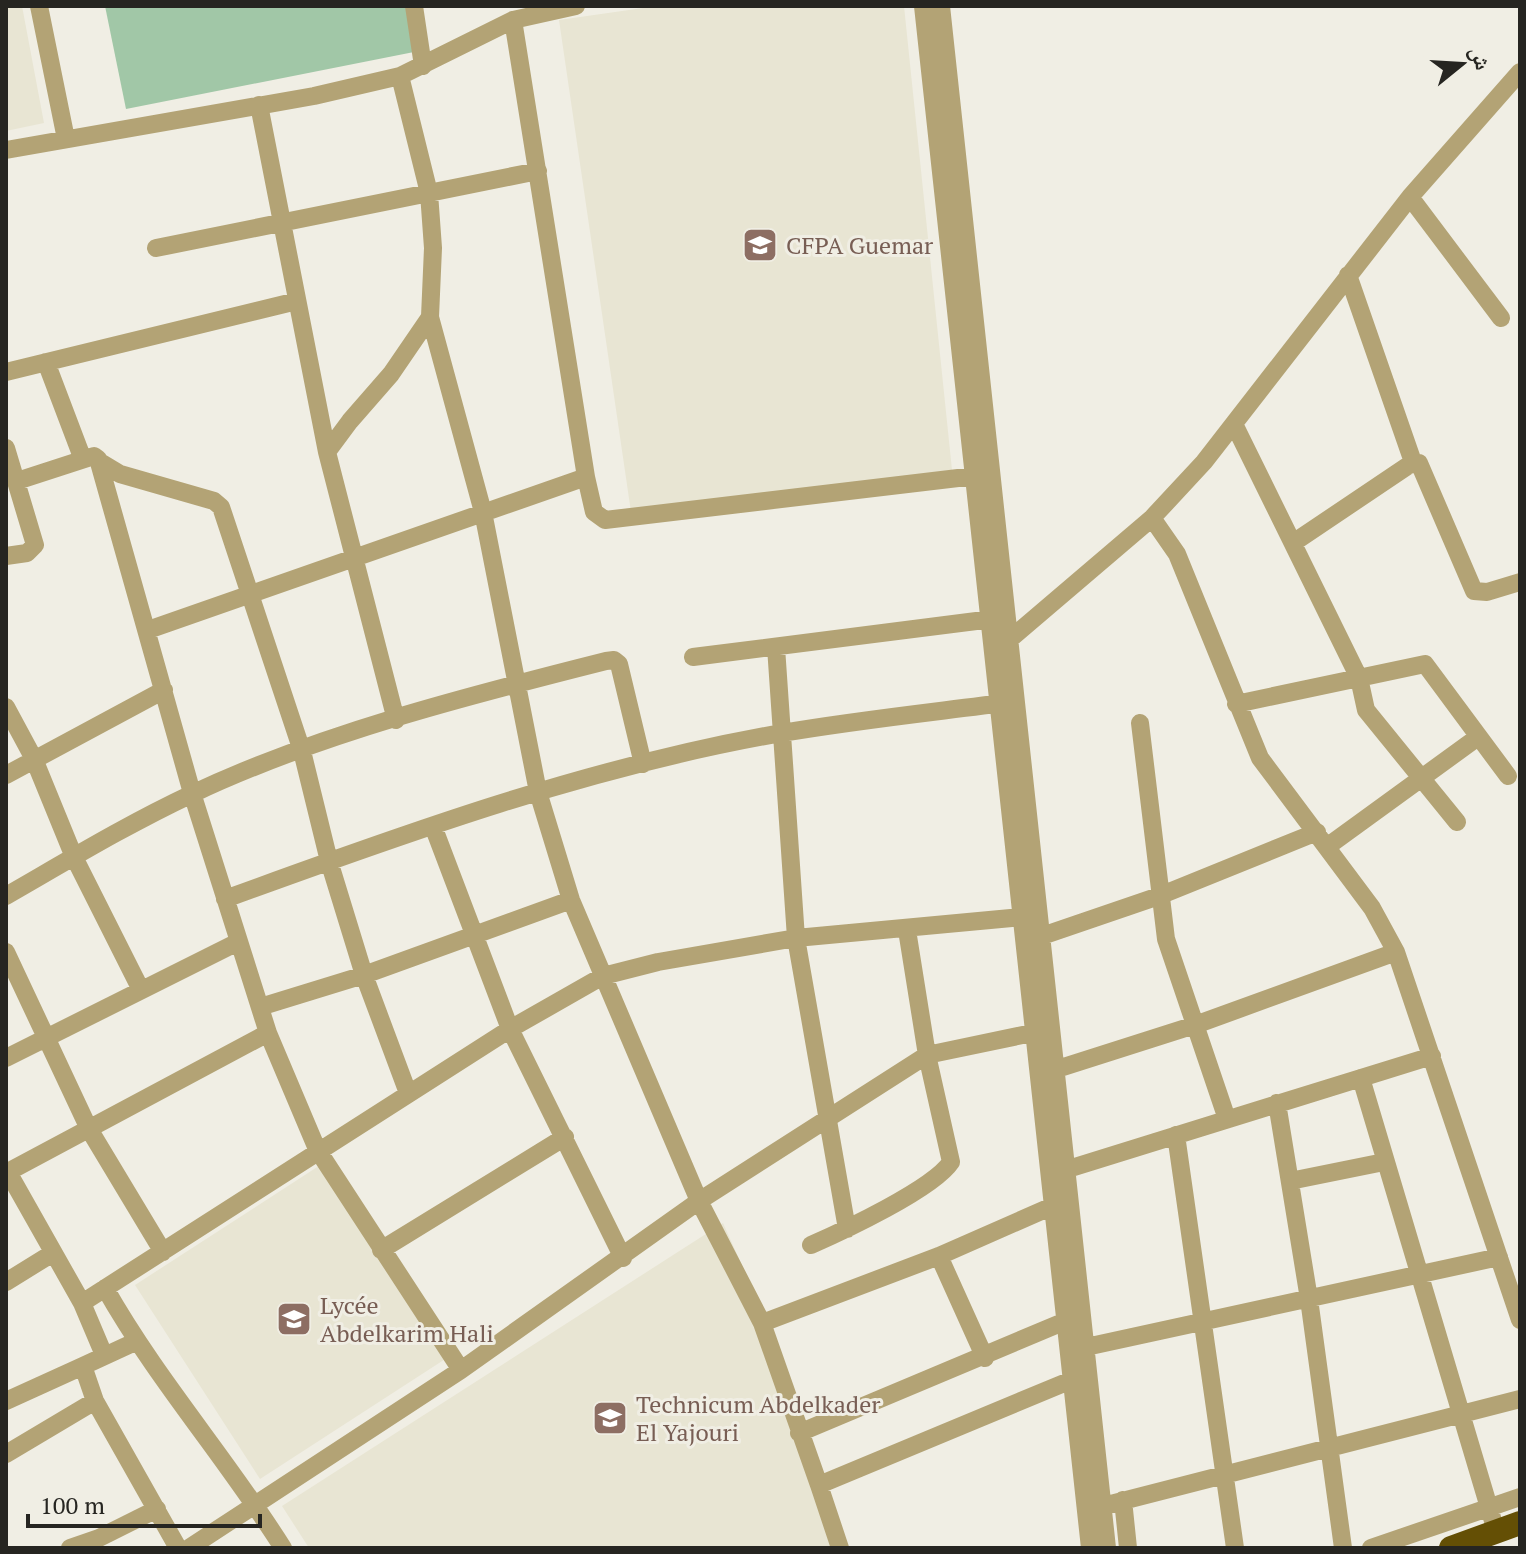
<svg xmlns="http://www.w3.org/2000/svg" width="1526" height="1554" font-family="'PT Serif','Noto Naskh Arabic',serif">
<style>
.built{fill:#e8e5d3}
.green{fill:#a1c7a7}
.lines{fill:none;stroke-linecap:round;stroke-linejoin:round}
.minor{stroke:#b3a375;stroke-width:18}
.highway{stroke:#644f05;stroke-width:24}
.labels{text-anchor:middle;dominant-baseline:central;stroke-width:6;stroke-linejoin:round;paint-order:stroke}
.education-label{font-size:24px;fill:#785e54;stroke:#f0eee4;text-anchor:start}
</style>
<rect width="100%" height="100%" fill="#f0eee4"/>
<path class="built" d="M 6,6 L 22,6 L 44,123 L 6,131 Z
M 657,6 L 904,6 L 952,470 L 631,512 L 559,20 Z
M 328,1160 L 453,1354 L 260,1479 L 135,1285 Z
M 723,1223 L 771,1330 L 846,1548 L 309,1548 L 282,1506 Z"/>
<path class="green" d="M 105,6 L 406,6 L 414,52 L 126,109 Z"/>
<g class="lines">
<path class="minor" d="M 39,6 L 66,139
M 414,6 L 423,66
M 923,6 L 1090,1548
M 941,6 L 1107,1548
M 400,76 L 429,193 L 433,248 L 430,317 L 483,512 L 538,792 L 571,900 L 699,1201 L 762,1323 L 819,1485
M 259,105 L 327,452 L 396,720
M 6,150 L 314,96 L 400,76 L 513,20 L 576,6
M 1410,197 L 1501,318
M 156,248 L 538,171
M 1348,275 L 1413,462
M 46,362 L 82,457
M 6,372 L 297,301
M 1234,424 L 1359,678 L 1366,710 L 1457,822
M 6,448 L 35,545 L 27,553 L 6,556
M 327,452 L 350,421 L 391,374 L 430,317
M 100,462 L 120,474 L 214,501 L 221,507 L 302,751 L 329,861 L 364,975 L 408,1093
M 586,477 L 594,512 L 605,520 L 975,476
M 17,481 L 94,456 L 98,459 L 192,793 L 268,1033 L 317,1149 L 461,1370
M 1152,518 L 1177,554 L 1260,758 L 1372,908 L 1396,952 L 1520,1320
M 1293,543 L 1409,465 L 1419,463 L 1474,591 L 1487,592 L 1520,582
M 148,630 L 586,477 L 513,20
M 1009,640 L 1152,518 L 1204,462 L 1410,197 L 1520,72
M 776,647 L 796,938 L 847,1229
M 693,657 L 1000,618
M 1236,704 L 1425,664 L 1508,776
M 6,707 L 34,759 L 74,857 L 140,988
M 1140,723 L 1166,939 L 1227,1119
M 6,775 L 164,690
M 1328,846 L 1478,737
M 6,896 C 67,861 128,824 192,794 C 318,734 471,695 606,661 L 614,660 L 619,664 L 643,764
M 225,899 C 406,833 591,766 782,733 C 858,720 935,712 1011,702
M 1042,936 L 1159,896 L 1317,832
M 6,952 L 89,1129 L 163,1252
M 260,1007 L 364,975 L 571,900
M 6,1058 L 238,942
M 1057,1069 L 1195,1025 L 1396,952
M 1361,1078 L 1496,1531
M 1277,1103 L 1309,1299 L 1343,1548
M 1176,1135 L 1235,1548
M 1068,1169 L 1432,1056
M 8,1172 L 82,1303 L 104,1355
M 6,1173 L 268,1033
M 1290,1181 L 1384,1162
M 811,1245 C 843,1231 933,1189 951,1162 L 927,1055 L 907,930
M 381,1250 L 565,1137
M 939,1256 L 985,1358
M 623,1258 L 510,1029 L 603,976 L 658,962 L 796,938 L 1033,916
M 6,1282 L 53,1253
M 105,1288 C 157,1380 227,1459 283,1548
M 82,1303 L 510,1029 L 433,826
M 762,1323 L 939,1256 L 1055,1205
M 135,1342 L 83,1366 L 95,1401 L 178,1548
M 1086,1347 L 1499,1257
M 6,1401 L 83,1366
M 799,1433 L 1068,1320
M 6,1454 L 95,1401
M 1123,1500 L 1128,1548
M 1103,1506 L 1520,1399
M 70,1548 L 99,1538 L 157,1509
M 189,1548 L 461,1370 L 699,1201 L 927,1055 L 1037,1032
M 840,1548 L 819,1485 L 1074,1379
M 1371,1548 L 1520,1497"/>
<path class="highway" d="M 1451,1548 L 1520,1523"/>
</g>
<defs>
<g id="university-square" transform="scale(1.8)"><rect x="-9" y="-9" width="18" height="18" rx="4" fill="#8d6e63" stroke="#f0eee4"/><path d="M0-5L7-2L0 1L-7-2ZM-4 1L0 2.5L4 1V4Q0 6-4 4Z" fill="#fff"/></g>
<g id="school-square" transform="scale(1.8)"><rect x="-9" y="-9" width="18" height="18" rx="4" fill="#8d6e63" stroke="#f0eee4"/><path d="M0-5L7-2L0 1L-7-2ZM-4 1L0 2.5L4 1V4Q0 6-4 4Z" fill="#fff"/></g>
</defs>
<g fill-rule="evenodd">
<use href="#university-square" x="760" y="245"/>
<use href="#school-square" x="294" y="1319"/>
<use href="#school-square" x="610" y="1418"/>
</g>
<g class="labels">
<g class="education-label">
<text x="786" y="245">CFPA Guemar</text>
<text x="320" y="1305">Lycée<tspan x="320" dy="28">Abdelkarim Hali</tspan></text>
<text x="636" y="1404">Technicum Abdelkader<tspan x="636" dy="28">El Yajouri</tspan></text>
</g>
</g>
<rect width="1526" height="1554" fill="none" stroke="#262521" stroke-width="16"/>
<g transform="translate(1462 64) rotate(72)" stroke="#f0eee4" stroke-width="6" paint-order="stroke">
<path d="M0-6L14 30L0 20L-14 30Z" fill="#262521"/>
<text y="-12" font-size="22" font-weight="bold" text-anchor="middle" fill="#262521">ش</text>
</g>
<path d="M28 1514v12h232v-12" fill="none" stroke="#262521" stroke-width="4"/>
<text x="40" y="1514" font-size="24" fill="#262521" stroke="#f0eee4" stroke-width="6" paint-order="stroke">100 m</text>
</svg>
